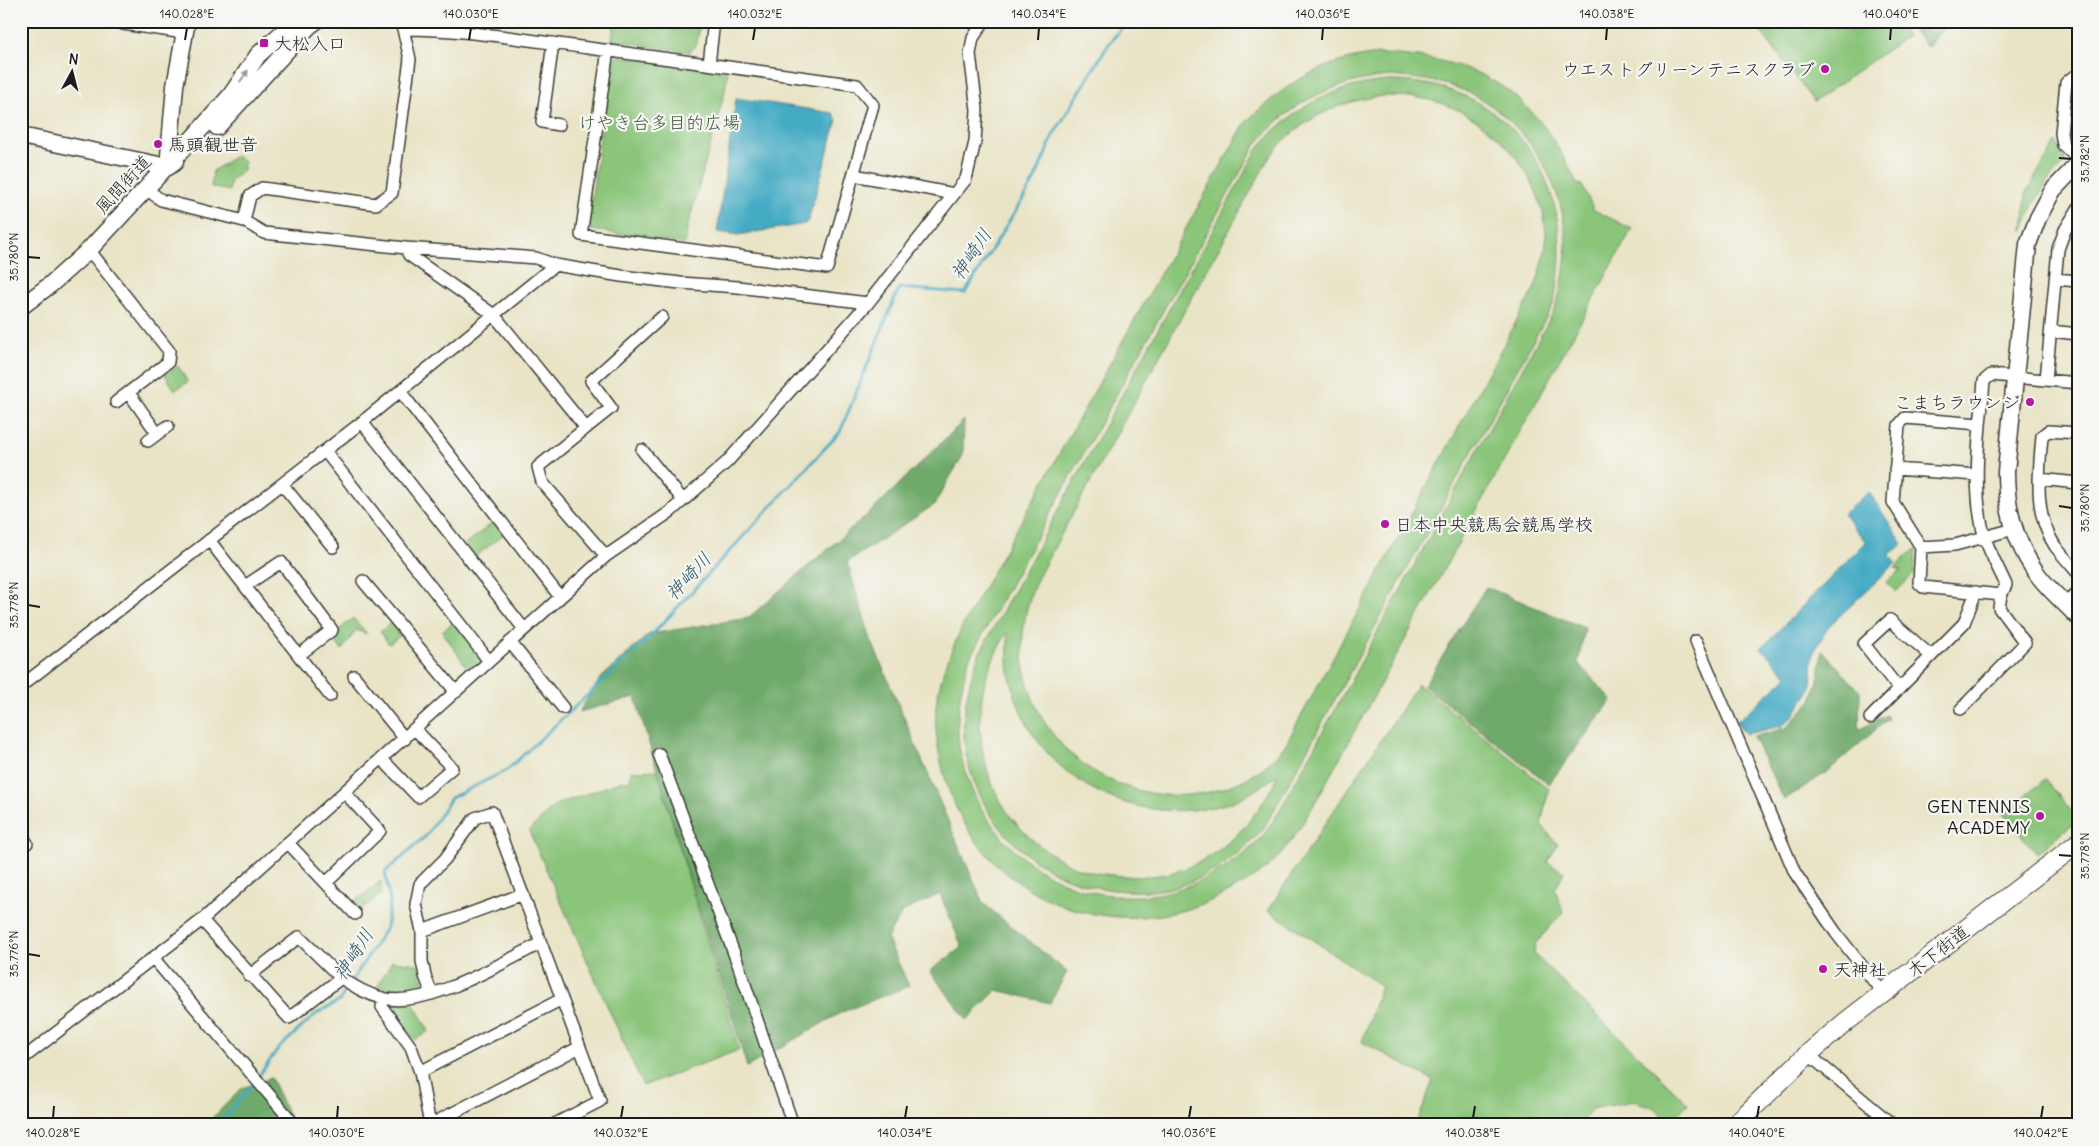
<svg xmlns="http://www.w3.org/2000/svg" width="2099" height="1146" font-family="Delius,'Klee One',sans-serif">
<style>
.green{fill:#8ac57a;stroke:#53704b;fill-rule:evenodd}
.forest{fill:#6faa6a;stroke:#466343}
.water{fill:#44aac4;stroke:#306370}
.lines{fill:none;stroke-linecap:round;stroke-linejoin:round}
.stream{stroke:#44aac4;stroke-width:3}
.street-casing{stroke:#3b3a36;stroke-width:14}
.secondary-casing{stroke:#3b3a36;stroke-width:19}
.primary-casing{stroke:#3b3a36;stroke-width:21}
.street{stroke:#fff;stroke-width:11}
.secondary{stroke:#fff;stroke-width:16}
.primary{stroke:#fff;stroke-width:19}
.oneway{fill:#999}
.ticks{fill:none;stroke:#1c1c1c;stroke-width:2}
.poi-dot{fill:#b5179e;stroke:#f6f6f2;stroke-width:2}
.labels{text-anchor:middle;dominant-baseline:central;stroke-width:4.5;stroke-linejoin:round;paint-order:stroke}
.poi-label{font-size:18px;fill:#1c1c1c;stroke:#f6f6f2;text-anchor:start}
.park-label{font-size:18px;fill:#42573d;stroke:#f6f6f2}
.street-label{font-size:18px;fill:#1c1c1c;stroke:#f6f6f2}
.water-label{font-size:19px;font-style:italic;fill:#2e5c68;stroke:#f6f6f2}
.neatline{fill:none;stroke:#1c1c1c;stroke-width:2}
.ticks-label{font-size:12px;text-anchor:middle;fill:#1c1c1c}
</style>
<rect width="100%" height="100%" fill="#f6f6f2"/>
<filter id="ink" filterUnits="userSpaceOnUse"><feTurbulence type="fractalNoise" baseFrequency=".02" numOctaves="2"/><feDisplacementMap in="SourceGraphic" scale="10" xChannelSelector="R" yChannelSelector="G"/><feConvolveMatrix kernelMatrix="1 2 1 2 8 2 1 2 1" color-interpolation-filters="sRGB"/></filter>
<filter id="wash" filterUnits="userSpaceOnUse"><feTurbulence type="fractalNoise" baseFrequency=".0096" numOctaves="4" result="noise"/><feDisplacementMap in="SourceGraphic" scale="20" xChannelSelector="R" yChannelSelector="G"/><feGaussianBlur stdDeviation="1.12" result="paint"/><feColorMatrix in="noise" values="0 0 0 0 0 0 0 0 0 0 0 0 0 0 0 0 0 1.4 0 .05"/><feComposite in="paint" operator="in"/></filter>
<g filter="url(#wash)">
<rect width="100%" height="100%" fill="#e9e4c6"/>
<path class="green" d="M 614,21 L 700,21 L 697,43 L 690,52 L 612,40 Z
M 1753,21 L 1897,21 L 1907,36 L 1814,102 Z
M 1379,54 C 1480,57 1535,91 1577,184 L 1582,185 L 1594,210 L 1632,229 L 1316,801 C 1302,825 1288,849 1267,868 C 1256,877 1242,884 1229,892 C 1118,952 981,902 945,778 C 939,756 934,731 936,707 C 939,678 951,651 963,625 L 1245,123 C 1286,83 1322,60 1379,54 ZM 1391,76 C 1416,78 1442,81 1465,91 C 1516,113 1556,168 1564,223 C 1569,252 1564,280 1555,309 L 1283,804 C 1275,818 1267,833 1255,844 C 1242,857 1227,866 1212,875 C 1104,934 978,864 959,745 C 955,716 961,687 969,659 L 1255,146 C 1290,101 1335,81 1391,76 Z
M 618,56 L 728,72 L 724,95 L 687,229 L 685,244 L 592,230 L 588,224 L 611,61 Z
M 1388,81 C 1513,79 1583,189 1553,305 L 1264,828 C 1243,852 1216,873 1185,884 C 1166,891 1145,892 1125,891 C 1048,887 984,834 967,758 C 959,723 967,687 979,654 L 1257,150 C 1291,108 1334,85 1388,81 ZM 1384,96 C 1402,96 1420,97 1437,102 C 1495,119 1547,179 1546,241 C 1545,258 1540,273 1534,289 L 1287,742 C 1270,767 1246,782 1217,790 C 1126,815 1029,750 1023,655 C 1021,627 1027,602 1038,577 L 1269,158 C 1296,121 1340,100 1384,96 ZM 1007,633 C 1009,640 1007,650 1008,659 C 1008,672 1012,686 1016,699 C 1046,784 1137,827 1222,805 C 1243,800 1260,787 1278,775 C 1260,813 1233,846 1195,864 C 1173,875 1148,878 1124,876 C 1112,875 1099,874 1087,871 C 1073,868 1061,860 1050,853 C 1009,826 985,785 981,737 C 977,698 987,665 1007,633 Z
M 2056,142 L 2065,155 L 2065,163 C 2043,182 2033,205 2023,231 L 2026,192 Z
M 235,156 L 245,161 C 244,172 240,175 231,179 L 229,191 L 211,187 L 213,171 Z
M 178,366 L 188,382 L 175,390 L 165,375 Z
M 494,522 L 504,534 L 475,557 L 465,544 Z
M 1916,549 L 1914,574 L 1896,592 L 1887,582 L 1901,570 L 1895,568 L 1905,557 Z
M 353,618 L 367,634 L 356,630 L 342,650 L 331,637 Z
M 456,621 L 483,661 L 470,672 L 442,631 Z
M 392,622 L 402,634 L 389,644 L 380,632 Z
M 1418,684 L 1549,789 L 1541,824 L 1558,845 L 1547,862 L 1564,872 L 1555,889 L 1563,912 L 1535,944 L 1534,954 L 1688,1104 L 1668,1121 L 1655,1108 L 1634,1101 L 1592,1109 L 1578,1125 L 1416,1125 L 1433,1080 L 1362,1042 L 1381,986 L 1268,910 Z
M 664,770 L 664,794 L 739,1050 L 643,1086 L 529,831 L 555,805 L 622,781 L 630,781 L 631,771 Z
M 2045,779 L 2078,819 L 2037,854 L 2003,814 Z
M 381,881 L 381,894 L 361,910 L 353,903 Z
M 392,961 L 418,964 L 425,986 L 420,989 L 377,987 Z
M 393,1002 L 413,1003 L 429,1031 L 415,1040 L 389,1010 L 389,1005 Z"/>
<path class="forest" d="M 1904,21 L 1949,21 L 1928,47 Z
M 964,420 L 963,455 L 934,505 L 847,562 L 871,640 L 983,903 L 1067,972 L 1050,1003 L 997,990 L 967,1020 L 930,971 L 962,947 L 940,894 L 902,912 L 887,938 L 909,986 L 842,1012 L 747,1067 L 635,697 L 579,712 L 600,679 L 649,634 L 748,618 L 873,510 Z
M 1486,587 L 1585,628 L 1578,663 L 1612,700 L 1549,784 L 1424,686 Z
M 1822,650 L 1860,691 L 1859,730 L 1886,715 L 1888,719 L 1827,772 L 1784,800 L 1753,737 L 1786,728 L 1812,700 L 1819,677 Z
M 271,1078 L 293,1125 L 205,1125 L 242,1088 Z"/>
<path class="water" d="M 736,98 L 833,113 L 837,120 L 808,221 L 805,224 L 738,235 L 717,232 Z
M 1869,492 L 1903,544 L 1889,555 L 1896,563 L 1828,627 L 1813,654 L 1811,689 L 1794,715 L 1782,726 L 1746,734 L 1736,722 L 1788,676 L 1761,648 L 1866,542 L 1843,514 Z"/>
<g class="lines">
<path class="stream" d="M 258,1077 L 278,1049 L 316,1014 L 339,1001 L 386,928 L 390,902 L 385,872 L 426,836 L 451,798 L 507,770 L 651,636 L 840,432 L 899,288 L 965,293 L 1034,181 L 1054,134 L 1108,45 L 1127,21
M 218,1125 L 255,1082"/>
</g>
</g>
<g filter="url(#ink)">
<g class="lines">
<g class="street-casing">
<path id="street" d="M 120,21 L 123,24 L 185,33
M 403,29 C 465,29 526,40 588,48 C 678,60 767,72 857,85 L 873,105 L 827,268 L 581,235 L 608,50
M 553,43 L 542,122 L 559,125
M 709,64 L 714,21
M 2078,77 L 2073,77 L 2066,83 L 2061,133 L 2063,145 L 2078,159
M 854,175 L 954,194
M 145,188 L 161,200 L 244,221 L 264,233 L 406,248 L 536,258 L 555,265 L 621,276 L 680,283 L 738,287 L 868,303
M 244,221 L 250,196 L 262,188 L 376,204 L 392,193 L 410,59 L 403,29 L 399,21
M 406,248 L 409,255 L 494,315 L 586,428 L 538,467 L 542,482 L 606,556
M 89,250 L 169,351 L 168,362 L 116,402
M 2055,279 L 2078,281
M 2051,331 L 2078,334
M 2046,380 L 2058,249 L 2065,230 L 2078,209
M 400,391 L 560,597
M 129,393 L 157,433
M 362,422 L 524,629
M 1980,424 L 1905,418 L 1899,425 L 1893,502 L 1921,547 L 1919,583 L 1923,587 L 2001,595 L 2006,585 C 1999,569 1989,552 1984,535 C 1971,485 1980,432 1984,381 L 1991,375 L 2078,383
M 586,428 L 611,408 L 591,381 L 662,317
M 2078,433 L 2048,431 L 2042,436 C 2039,474 2033,513 2055,546 C 2062,555 2070,564 2078,573
M 148,441 L 168,426
M 642,450 L 683,500
M 325,451 L 489,661
M 1895,469 L 1977,475
M 2039,479 L 2078,483
M 282,484 L 333,547
M 209,540 L 330,696
M 1921,547 L 1955,545 L 2014,529
M 363,581 L 456,692
M 245,586 L 281,562 L 332,630 L 299,655
M 2065,604 L 2078,592
M 1696,641 L 1795,873 L 1836,933 L 1883,993
M 510,642 L 563,708
M 354,676 L 405,739
M 21,686 L 362,422 L 555,265
M 1899,689 L 1864,644 L 1890,620 L 1931,656
M 1961,709 L 2025,643 L 1999,608 L 2001,595
M 1870,718 L 1964,623 L 1976,592
M 659,754 L 738,964 L 793,1125
M 382,759 L 418,797 L 452,768 L 415,729
M 21,837 L 27,843
M 289,844 L 355,914
M 326,883 L 380,831 L 345,793
M 202,920 L 289,1018 L 341,978 C 354,986 366,994 382,998 C 426,1009 502,963 541,943
M 422,931 L 523,894
M 154,959 L 295,1125
M 249,976 L 299,937 L 341,978
M 432,994 L 425,976 L 422,961 L 422,931 L 416,904 L 420,884 L 445,859 L 475,818 L 492,812 L 600,1101 L 553,1125
M 383,998 L 382,1007 L 411,1047 L 420,1072 L 430,1125
M 1808,1054 L 1893,1125
M 21,1060 L 202,920 L 606,556 L 670,512 L 727,462 L 868,303 L 966,179 L 975,142 L 977,110 L 970,54 L 973,38 L 984,21
M 420,1072 L 562,999
M 430,1125 L 580,1047"/>
</g>
<g class="secondary-casing">
<path id="secondary" d="M 217,127 L 309,26 L 316,21
M 21,136 L 168,167 L 175,162
M 2078,164 L 2053,190 L 2038,218 L 2028,244 L 2006,472 C 2006,509 2016,545 2038,575 C 2049,590 2065,603 2078,617
M 168,167 L 175,86 L 187,21
M 21,307 L 50,285 L 89,250 L 192,139 L 231,95 L 258,55 L 295,21"/>
</g>
<g class="primary-casing">
<path id="primary" d="M 1735,1125 L 1808,1054 L 1847,1021 L 2078,843"/>
</g>
<use href="#street" class="street"/>
<use href="#secondary" class="secondary"/>
<use href="#primary" class="primary"/>
</g>
<defs><path id="oneway-solid" d="M-6-.8H1V-3.2L6.5 0L1 3.2V.8H-6Z" transform="scale(1.25)"/></defs>
<use class="oneway" href="#oneway-solid" transform="translate(244 76) rotate(-55)"/>
</g>
<path class="ticks" d="M 185,40 L 187,28M 469,40 L 471,28M 753,40 L 755,28M 1038,40 L 1039,28M 1322,40 L 1323,28M 1606,40 L 1607,28M 1890,40 L 1891,28M 2059,158 L 2072,159M 28,257 L 40,258M 2059,506 L 2072,508M 28,605 L 40,607M 2059,855 L 2072,856M 28,954 L 40,956M 53,1118 L 54,1106M 337,1118 L 338,1106M 621,1118 L 623,1106M 905,1118 L 907,1106M 1189,1118 L 1191,1106M 1473,1118 L 1475,1106M 1757,1118 L 1759,1106M 2041,1118 L 2043,1106"/>
<g class="poi-dot">
<rect x="259" y="38" width="10" height="10" rx="2.5"/>
<circle cx="1825" cy="69" r="5"/>
<circle cx="158" cy="144" r="5"/>
<circle cx="2030" cy="402" r="5"/>
<circle cx="1385" cy="524" r="5"/>
<circle cx="2040" cy="816" r="5"/>
<circle cx="1823" cy="969" r="5"/>
</g>
<g class="labels">
<g class="poi-label">
<text x="274" y="43">大松入口</text>
<text x="1815" y="69" text-anchor="end">ウエストグリーンテニスクラブ</text>
<text x="168" y="144">馬頭観世音</text>
<text x="2020" y="402" text-anchor="end">こまちラウンジ</text>
<text x="1395" y="524">日本中央競馬会競馬学校</text>
<text x="2030" y="806" text-anchor="end">GEN TENNIS<tspan x="2030" dy="21">ACADEMY</tspan></text>
<text x="1833" y="969">天神社</text>
</g>
<g class="park-label">
<text x="659" y="122">けやき台多目的広場</text>
</g>
<g class="street-label">
<text transform="translate(123 184) rotate(-47)">風間街道</text>
<text transform="translate(1938 951) rotate(-38)">木下街道</text>
</g>
<g class="water-label">
<text transform="translate(971 254) rotate(-56)">神崎川</text>
<text transform="translate(688 576) rotate(-47)">神崎川</text>
<text transform="translate(353 954) rotate(-57)">神崎川</text>
</g>
</g>
<rect width="2099" height="1146" fill="none" stroke="#f6f6f2" stroke-width="55"/>
<g transform="translate(72 72) rotate(7)" stroke="#f6f6f2" stroke-width="4" paint-order="stroke">
<path d="M0-4L9 19L0 12L-9 19Z" fill="#1c1c1c"/>
<text y="-8" font-size="14" font-weight="bold" text-anchor="middle" fill="#1c1c1c">N</text>
</g>
<rect x="28" y="28" width="2044" height="1090" class="neatline"/>
<g class="ticks-label">
<text x="187" y="18">140.028°E</text>
<text x="471" y="18">140.030°E</text>
<text x="755" y="18">140.032°E</text>
<text x="1039" y="18">140.034°E</text>
<text x="1323" y="18">140.036°E</text>
<text x="1607" y="18">140.038°E</text>
<text x="1891" y="18">140.040°E</text>
<text transform="translate(2085 159) rotate(-90)" y="4">35.782°N</text>
<text transform="translate(14 257) rotate(-90)" y="4">35.780°N</text>
<text transform="translate(2085 508) rotate(-90)" y="4">35.780°N</text>
<text transform="translate(14 605) rotate(-90)" y="4">35.778°N</text>
<text transform="translate(2085 856) rotate(-90)" y="4">35.778°N</text>
<text transform="translate(14 954) rotate(-90)" y="4">35.776°N</text>
<text x="53" y="1137">140.028°E</text>
<text x="337" y="1137">140.030°E</text>
<text x="621" y="1137">140.032°E</text>
<text x="905" y="1137">140.034°E</text>
<text x="1189" y="1137">140.036°E</text>
<text x="1473" y="1137">140.038°E</text>
<text x="1757" y="1137">140.040°E</text>
<text x="2041" y="1137">140.042°E</text>
</g>
</svg>
